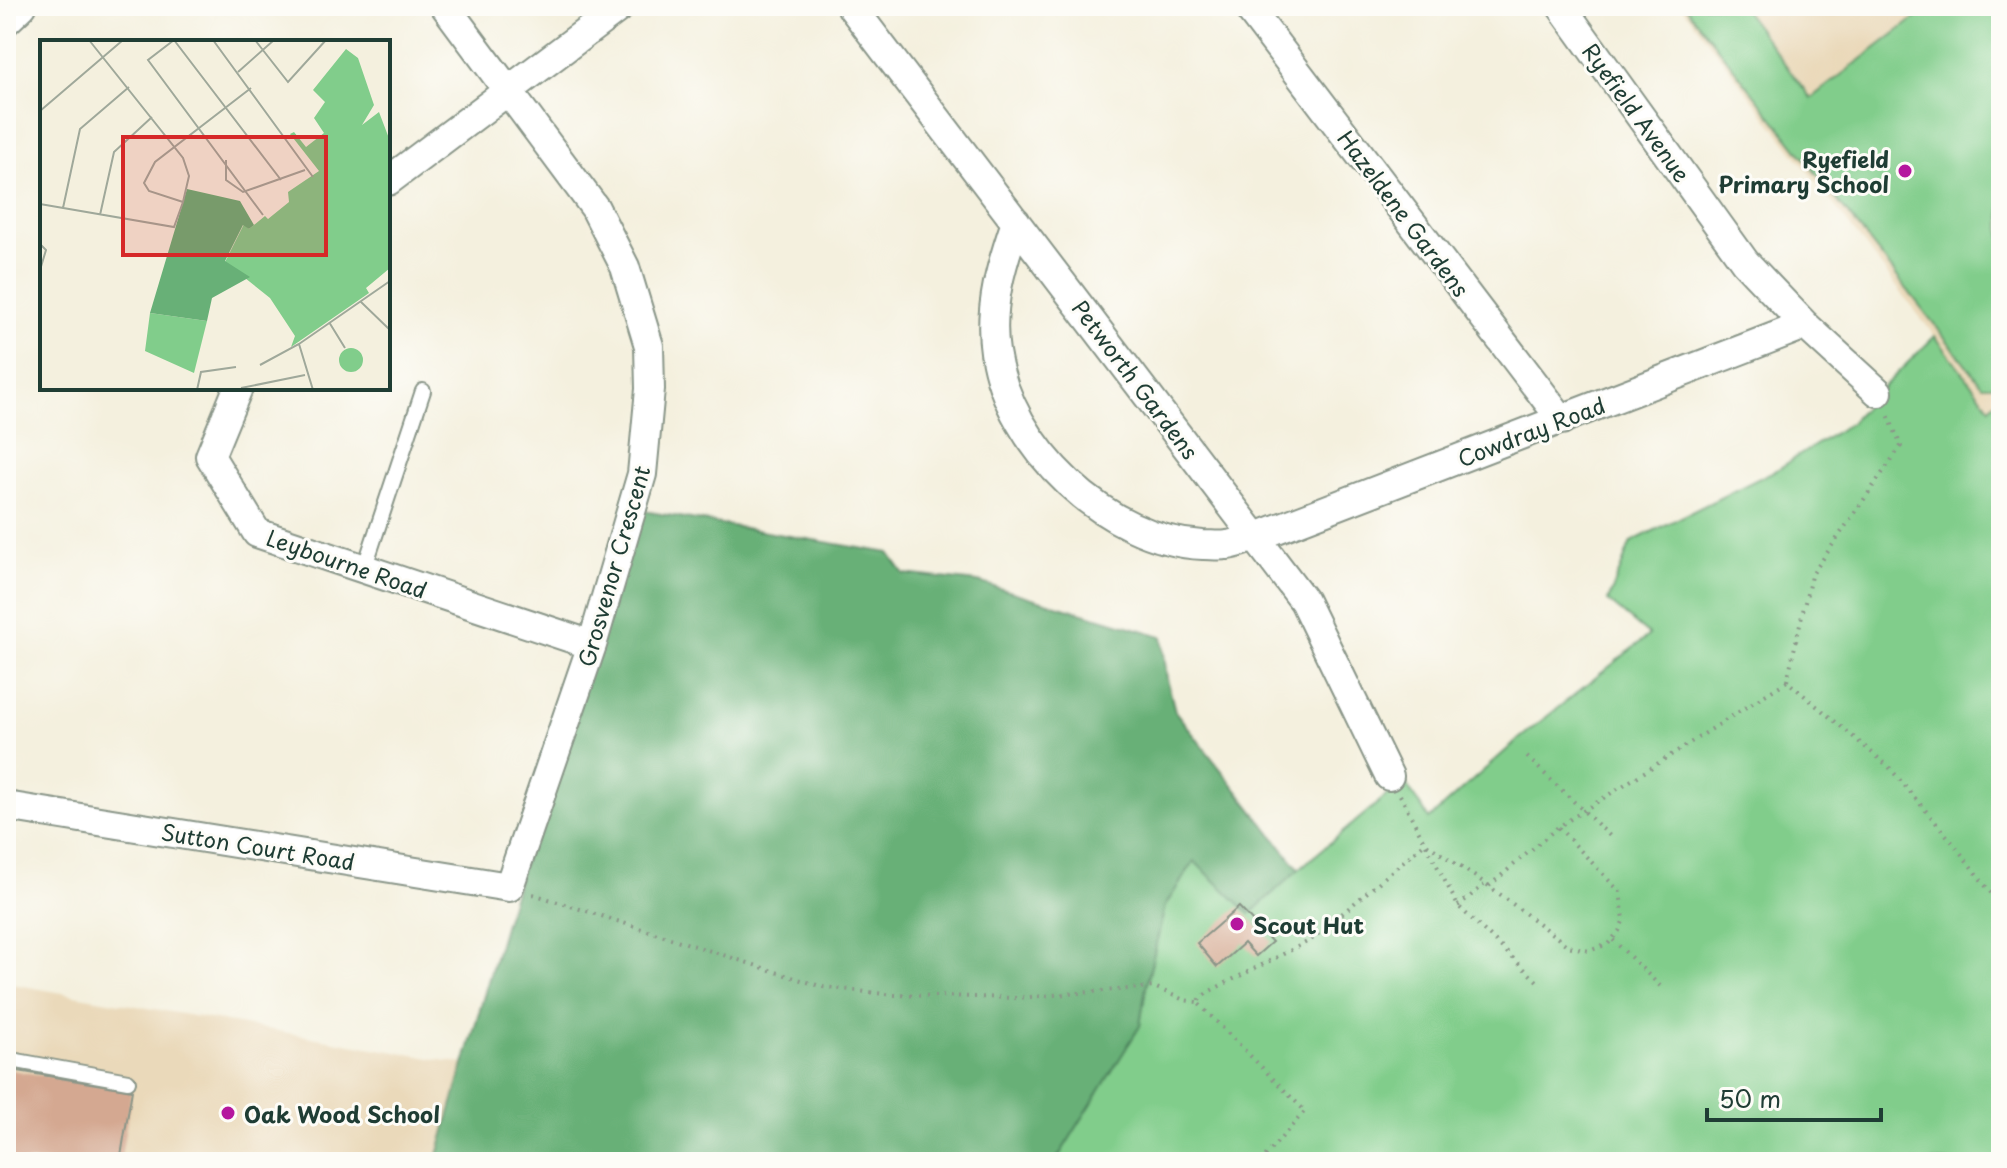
<svg xmlns="http://www.w3.org/2000/svg" width="2007" height="1168" font-family="'Playpen Sans',sans-serif">
<style>
.built{fill:#ead9ba}
.green{fill:#81cd8b;stroke:#508560;stroke-width:2}
.forest{fill:#68b077;stroke:#447656;stroke-width:2}
.building{fill:#d4a891}
.lines{fill:none;stroke-linecap:round;stroke-linejoin:round}
.lane-casing{stroke:#8a9689;stroke-width:18}
.street-casing{stroke:#8a9689;stroke-width:32}
.path{stroke:#8a9689;stroke-width:4;stroke-dasharray:2 6;stroke-linecap:butt}
.lane{stroke:#fff;stroke-width:14}
.street{stroke:#fff;stroke-width:28}
.poi-dot{fill:#b5179e;stroke:#fdfcf7;stroke-width:3}
.labels{text-anchor:middle;dominant-baseline:central;stroke-width:6;stroke-linejoin:round;paint-order:stroke}
.street-label{font-size:22px;fill:#1f3d34;stroke:#fdfcf7}
.poi-label{font-size:22px;font-weight:bold;fill:#1f3d34;stroke:#fdfcf7;text-anchor:start}
.inset-road{fill:none;stroke:#9fa89a;stroke-width:2}
.view{fill:#d62828;fill-opacity:0.15;stroke:#d62828;stroke-width:4}
.inset-edge{fill:none;stroke:#1f3d34;stroke-width:4}
</style>
<rect width="100%" height="100%" fill="#fdfcf7"/>
<filter id="ink" filterUnits="userSpaceOnUse"><feTurbulence type="fractalNoise" baseFrequency=".0125" numOctaves="2"/><feDisplacementMap in="SourceGraphic" scale="16" xChannelSelector="R" yChannelSelector="G"/><feConvolveMatrix kernelMatrix="1 2 1 2 8 2 1 2 1" color-interpolation-filters="sRGB"/></filter>
<filter id="wash" filterUnits="userSpaceOnUse"><feTurbulence type="fractalNoise" baseFrequency=".006" numOctaves="4" result="noise"/><feDisplacementMap in="SourceGraphic" scale="32" xChannelSelector="R" yChannelSelector="G"/><feGaussianBlur stdDeviation="1.8" result="paint"/><feColorMatrix in="noise" values="0 0 0 0 0 0 0 0 0 0 0 0 0 0 0 0 0 1.4 0 .05"/><feComposite in="paint" operator="in"/></filter>
<g filter="url(#wash)">
<rect width="100%" height="100%" fill="#f4f0de"/>
<path class="built" d="M 1681,6 L 2001,6 L 2001,394 L 1990,408 Z
M 6,983 L 464,1064 L 436,1162 L 6,1162 Z"/>
<path class="green" d="M 1685,6 L 1741,6 L 1811,98 L 1931,6 L 2001,6 L 2001,381 L 1997,385 L 1982,385 Z
M 1935,336 L 1990,408 L 2001,394 L 2001,1162 L 1055,1162 L 1140,1026 L 1146,987 L 1165,906 L 1195,860 L 1250,913 L 1299,869 L 1404,781 L 1429,819 L 1519,739 L 1649,635 L 1608,601 L 1631,542 L 1778,469 L 1850,423 L 1878,392 Z"/>
<path class="forest" d="M 632,509 L 889,553 L 904,574 L 978,582 L 1162,636 L 1167,679 L 1175,711 L 1299,869 L 1250,914 L 1194,861 L 1165,906 L 1146,987 L 1140,1026 L 1055,1162 L 436,1162 L 504,926 Z"/>
<g id="blocks">
<path class="building" d="M 1239,907 L 1272,942 L 1256,956 L 1244,943 L 1217,967 L 1197,943 Z
M 6,1069 L 132,1090 L 120,1162 L 6,1162 Z"/>
</g>
</g>
<g filter="url(#ink)">
<use href="#blocks" fill-opacity="0" stroke="#8a9689" stroke-width="2"/>
<g class="lines">
<g class="lane-casing">
<path id="lane" d="M 364,569 L 423,391
M 6,1059 L 128,1081"/>
</g>
<g class="street-casing">
<path id="street" d="M 851,6 L 1304,601 L 1389,776
M 1247,6 L 1562,420
M 1561,6 L 1745,262 L 1805,325 L 1878,392
M 6,21 L 22,6
M 388,181 L 621,6
M 1016,222 C 1002,263 988,307 995,352 C 1009,447 1107,541 1203,545 C 1211,545 1220,546 1227,545 C 1237,544 1247,539 1256,537 L 1805,325
M 238,388 L 210,456 L 257,533 L 592,645
M 6,806 L 509,887 L 592,645 L 642,474 L 650,389 L 649,346 L 625,267 L 595,208 L 445,6"/>
</g>
<path class="path" d="M 1787,681 L 1811,576 L 1901,446 L 1887,412
M 1527,757 L 1612,838
M 1400,795 L 1458,906 L 1538,982
M 1489,886 L 1558,827
M 533,894 L 823,987 L 894,995 L 1016,998 L 1154,987 L 1184,1000 L 1197,1002
M 1458,906 L 1484,885
M 1613,940 L 1660,986
M 1260,1162 L 1305,1111 L 1197,1002 L 1208,992 L 1311,940 L 1425,843 L 1489,886 L 1568,946 L 1589,951 L 1608,944 L 1619,931 L 1624,919 L 1620,892 L 1558,827 L 1787,681 L 1889,767 L 1953,843 L 2001,906"/>
<use href="#lane" class="lane"/>
<use href="#street" class="street"/>
</g>
</g>
<g class="poi-dot">
<circle cx="1905" cy="171" r="8"/>
<circle cx="1237" cy="924" r="8"/>
<circle cx="228" cy="1113" r="8"/>
</g>
<g class="labels">
<g class="street-label">
<text transform="translate(1637 112) rotate(54)">Ryefield Avenue</text>
<text transform="translate(1404 213) rotate(53)">Hazeldene Gardens</text>
<text transform="translate(1136 379) rotate(53)">Petworth Gardens</text>
<text transform="translate(1531 431) rotate(-21)">Cowdray Road</text>
<text transform="translate(347 563) rotate(19)">Leybourne Road</text>
<text transform="translate(613 566) rotate(-74)">Grosvenor Crescent</text>
<text transform="translate(258 846) rotate(9)">Sutton Court Road</text>
</g>
<g class="poi-label">
<text x="1889" y="158" text-anchor="end">Ryefield<tspan x="1889" dy="25">Primary School</tspan></text>
<text x="1253" y="924">Scout Hut</text>
<text x="244" y="1113">Oak Wood School</text>
</g>
</g>
<g transform="translate(40 40)">
<rect width="350" height="350" fill="#f4f0de"/>
<path d="M 306,9 L 318,18 L 334,65 L 322,85 L 339,72 L 350,101 L 350,228 L 326,248 L 329,253 L 251,307 L 255,296 L 230,258 L 185,222 L 204,184 L 209,189 L 225,176 L 228,179 L 249,162 L 248,152 L 279,131 L 250,94 L 254,92 L 266,107 L 284,93 L 274,78 L 285,62 L 273,50 ZM 110,273 L 167,281 L 154,333 L 105,311 ZM299 320a12 12 0 1 1 24 0a12 12 0 1 1-24 0Z" fill="#81cd8b"/>
<path d="M 147,149 L 200,161 L 214,185 L 209,189 L 203,185 L 185,221 L 210,237 L 172,258 L 167,281 L 110,273 Z" fill="#68b077"/>
<path class="inset-road" d="M 134,0 L 108,20 L 223,175M 134,0 L 241,140M 173,0 L 273,137M 215,0 L 248,42 L 286,0M 198,32 L 234,0M 0,71 L 83,0M 186,120 L 186,140 L 203,152 L 265,130M 143,162 L 109,151 L 104,143 L 115,122 L 211,48M 0,164 L 134,187 L 143,162 L 149,136 L 143,118 L 49,0M 23,168 L 40,89 L 89,47M 60,175 L 74,112 L 112,77M 0,204 L 6,210 L 0,230M 320,261 L 350,290M 289,282 L 305,308M 259,304 L 273,350M 220,325 L 259,304 L 350,241M 201,348 L 265,335M 157,350 L 161,332 L 196,327"/>
<path class="view" d="M 83,97 L 286,97 L 286,215 L 83,215 Z"/>
<rect width="350" height="350" class="inset-edge"/>
</g>
<rect width="2007" height="1168" fill="none" stroke="#fdfcf7" stroke-width="32"/>
<path d="M1707 1108v12h174v-12" fill="none" stroke="#1f3d34" stroke-width="4"/>
<text x="1719" y="1108" font-size="24" fill="#1f3d34" stroke="#fdfcf7" stroke-width="6" paint-order="stroke">50 m</text>
</svg>
